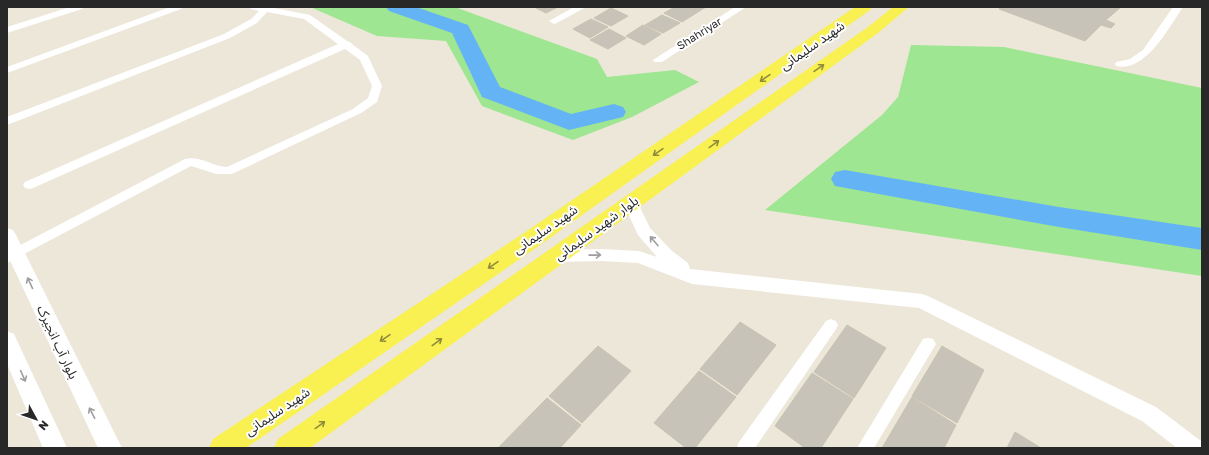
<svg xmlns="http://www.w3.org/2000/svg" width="1209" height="455" font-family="'Golos Text','Noto Sans Arabic',sans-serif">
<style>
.green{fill:#9ee691}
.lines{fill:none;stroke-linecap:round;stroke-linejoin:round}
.river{fill:#64b4f5;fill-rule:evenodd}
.building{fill:#c7c3b8;stroke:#c7c3b2}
.minor{fill:#fff;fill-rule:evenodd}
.tertiary{fill:#fff;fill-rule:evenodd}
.secondary{fill:#fff;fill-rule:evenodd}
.primary{fill:#f9f051;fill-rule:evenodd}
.oneway{stroke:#908c3c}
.oneway2{stroke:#9e9e9e}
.labels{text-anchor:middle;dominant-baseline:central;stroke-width:4;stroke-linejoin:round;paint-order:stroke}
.far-street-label{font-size:11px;fill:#282828;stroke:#fff}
.street-label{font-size:13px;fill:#282828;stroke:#fff}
</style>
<rect width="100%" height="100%" fill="#ece7d8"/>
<path class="green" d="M 310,7 L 455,7 L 597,59 L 607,77 L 675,70 L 699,82 L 632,117 L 573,140 L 482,106 L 446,41 L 377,36 Z
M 911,45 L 1004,47 L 1202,88 L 1202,276 L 765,210 L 882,115 L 898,97 Z"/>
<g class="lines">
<path class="river" d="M 386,7 L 416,7 L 468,25 L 500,87 L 571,114 L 614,104 L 623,107 L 626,112 L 623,117 L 569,130 L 482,97 L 452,33 L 389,11 Z
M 845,170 L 1059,207 L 1202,228 L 1202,250 L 1059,227 L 835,186 L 831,179 L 835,172 Z"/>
</g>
<path class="building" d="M 534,7 L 558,7 L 546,13 Z
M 675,7 L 687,7 L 698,12 L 682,22 L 664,13 Z
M 687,7 L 706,7 L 698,12 Z
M 1001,7 L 1121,7 L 1106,20 L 1115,24 L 1111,28 L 1101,25 L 1085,41 L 999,9 Z
M 611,8 L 628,16 L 611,26 L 594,18 Z
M 662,15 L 680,23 L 663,33 L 645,25 Z
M 591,19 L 608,27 L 590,38 L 573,29 Z
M 643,25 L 661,34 L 644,45 L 626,36 Z
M 609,29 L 626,38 L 608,49 L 590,40 Z
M 740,322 L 776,345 L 737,395 L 700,369 Z
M 847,325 L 886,348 L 854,398 L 814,372 Z
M 598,346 L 631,371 L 582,423 L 549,396 Z
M 942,346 L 984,370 L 957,423 L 912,396 Z
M 699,371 L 736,397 L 695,448 L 686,448 L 654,423 Z
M 812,373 L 853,399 L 821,448 L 805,448 L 775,426 Z
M 912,397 L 956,425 L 944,448 L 882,448 Z
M 547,398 L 581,425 L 560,448 L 498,448 Z
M 1015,432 L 1041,448 L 1007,448 Z"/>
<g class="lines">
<path class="minor" d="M 70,7 L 84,7 L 82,9 L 7,33 L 7,27 Z
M 170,7 L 183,7 L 181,9 L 7,73 L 7,67 Z
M 249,7 L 269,7 L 310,15 L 347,41 L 350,42 L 352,44 L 368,56 L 382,86 L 377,102 L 361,113 L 232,174 L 216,174 L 191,166 L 7,263 L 7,252 L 185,159 C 199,155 212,166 227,167 L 353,109 L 368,98 L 372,86 L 360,60 L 345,49 L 33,188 L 29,189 L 25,188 L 23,185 L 25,182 L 338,44 L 304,19 L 267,12 L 257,23 L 230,38 L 7,125 L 7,117 L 224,34 L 251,19 L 259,11 L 251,9 Z
M 574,7 L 586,7 L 557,23 L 554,24 L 549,21 Z
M 735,7 L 746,7 L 662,62 L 654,62 L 653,60 Z
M 1173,7 L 1183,7 C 1169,27 1146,73 1116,66 L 1115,64 L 1116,62 L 1130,59 L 1143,50 Z
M 831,319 L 836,321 L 838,325 L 836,329 L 755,448 L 737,448 L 739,442 L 826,321 Z
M 928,338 L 933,339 L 936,344 L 933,349 L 874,448 L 857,448 L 923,339 Z"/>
<path class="tertiary" d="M 631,197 L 636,199 L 650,228 L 672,251 L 688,263 L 690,269 L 922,294 L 928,296 L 1156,407 L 1201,441 L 1202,448 L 1177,448 L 1142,421 L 919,308 L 692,284 L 638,263 L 601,261 L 556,262 L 550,261 L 548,256 L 550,251 L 556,250 L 601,249 L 639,251 L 657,257 L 638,235 L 623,203 L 626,199 Z"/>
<path class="secondary" d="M 7,228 L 13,230 L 16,235 L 122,448 L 98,448 L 7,254 Z
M 7,331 L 14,334 L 67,448 L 43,448 L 7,364 Z"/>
<path class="primary" d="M 855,7 L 872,7 L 870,10 L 540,245 L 246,448 L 209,448 L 213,439 L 524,233 Z
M 893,7 L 909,7 L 878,33 L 310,448 L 274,448 L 278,439 L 868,27 Z"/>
</g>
<defs><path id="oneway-shaft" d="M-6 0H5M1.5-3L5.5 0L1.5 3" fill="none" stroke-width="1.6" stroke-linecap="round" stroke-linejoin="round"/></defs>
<g class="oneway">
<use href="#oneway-shaft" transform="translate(819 68) rotate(-35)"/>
<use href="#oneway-shaft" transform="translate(765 78) rotate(145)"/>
<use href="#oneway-shaft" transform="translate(714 144) rotate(-36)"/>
<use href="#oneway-shaft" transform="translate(658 152) rotate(145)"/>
<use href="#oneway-shaft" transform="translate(493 265) rotate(146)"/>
<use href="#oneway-shaft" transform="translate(385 338) rotate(146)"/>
<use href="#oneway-shaft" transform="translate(437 342) rotate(-36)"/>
<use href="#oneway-shaft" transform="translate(320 425) rotate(-36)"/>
</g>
<g class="oneway2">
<use href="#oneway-shaft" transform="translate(654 241) rotate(-131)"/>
<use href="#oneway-shaft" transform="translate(595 255) rotate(-1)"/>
<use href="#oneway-shaft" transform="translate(30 283) rotate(-115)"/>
<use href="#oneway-shaft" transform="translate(23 376) rotate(66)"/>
<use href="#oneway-shaft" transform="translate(92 413) rotate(-117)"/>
</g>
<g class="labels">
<g class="far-street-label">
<text transform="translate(699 33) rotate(-32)">Shahriyar</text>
</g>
<g class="street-label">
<text transform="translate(812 45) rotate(-35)">شهید سلیمانی</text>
<text transform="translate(596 228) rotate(-36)">بلوار شهید سلیمانی</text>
<text transform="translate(545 229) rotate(-35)">شهید سلیمانی</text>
<text transform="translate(58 342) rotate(65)">بلوار آب انجیرک</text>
<text transform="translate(277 411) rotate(-34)">شهید سلیمانی</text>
</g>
</g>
<rect width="1209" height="455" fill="none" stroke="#282828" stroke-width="16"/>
<g transform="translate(36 419) rotate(130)" stroke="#ffffff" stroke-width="3" paint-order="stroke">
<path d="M0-3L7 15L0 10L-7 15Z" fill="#282828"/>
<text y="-6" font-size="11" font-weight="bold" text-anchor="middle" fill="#282828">N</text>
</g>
</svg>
